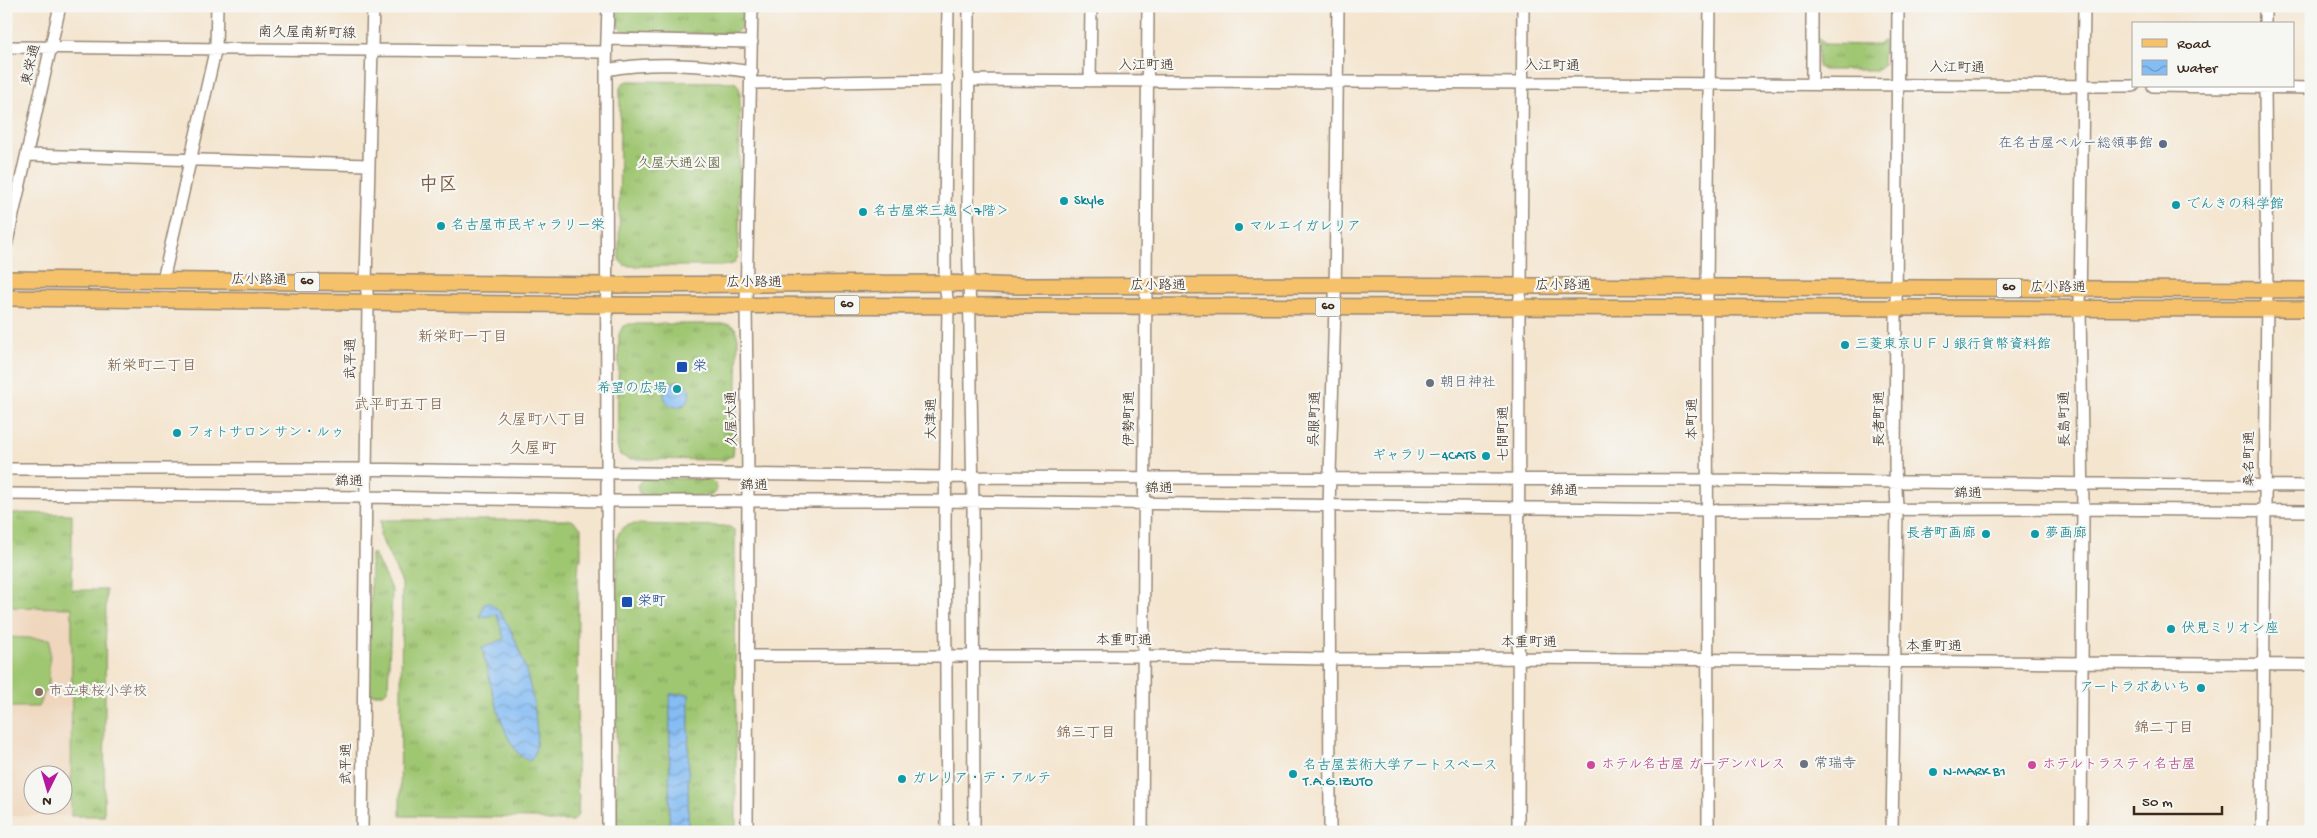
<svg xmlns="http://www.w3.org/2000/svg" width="2317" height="838" font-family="'Gochi Hand','Klee One',sans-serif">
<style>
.built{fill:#efd6bc;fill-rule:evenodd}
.grass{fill:url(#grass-tufts);stroke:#6d7848}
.pitch{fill:#9fc671;stroke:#6d7848}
.water{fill:url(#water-waves);stroke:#607389}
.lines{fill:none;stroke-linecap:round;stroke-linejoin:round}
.minor-casing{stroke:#988876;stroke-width:14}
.major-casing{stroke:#988876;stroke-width:18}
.minor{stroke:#fff;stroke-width:11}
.major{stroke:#f5c16b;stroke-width:15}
.service-dot{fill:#5c6f8a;stroke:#f6f6f2;stroke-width:2}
.culture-dot{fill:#0f9aa8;stroke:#f6f6f2;stroke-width:2}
.transit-dot{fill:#1a4fb4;stroke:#f6f6f2;stroke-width:2}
.worship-dot{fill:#6b7280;stroke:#f6f6f2;stroke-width:2}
.education-dot{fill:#8d6e63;stroke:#f6f6f2;stroke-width:2}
.hotel-dot{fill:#d1479c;stroke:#f6f6f2;stroke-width:2}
.labels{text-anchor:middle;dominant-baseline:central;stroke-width:4.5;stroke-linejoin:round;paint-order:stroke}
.shield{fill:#f6f6f2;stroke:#73675e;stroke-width:1}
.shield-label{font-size:12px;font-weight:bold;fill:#3b2a1e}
.street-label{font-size:14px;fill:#3b2a1e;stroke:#f6f6f2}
.service-label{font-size:14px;fill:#4e5e75;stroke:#f6f6f2;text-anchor:end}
.park-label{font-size:14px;fill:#595937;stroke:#f6f6f2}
.culture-label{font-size:14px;fill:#0d838f;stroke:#f6f6f2;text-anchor:start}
.transit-label{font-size:14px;fill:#164399;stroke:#f6f6f2;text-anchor:start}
.worship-label{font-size:14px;fill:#5b616d;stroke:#f6f6f2;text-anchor:start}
.education-label{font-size:14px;fill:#785e54;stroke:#f6f6f2;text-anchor:start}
.hotel-label{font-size:14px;fill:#b23c85;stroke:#f6f6f2;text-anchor:start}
.neighbourhood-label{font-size:15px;fill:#7b593d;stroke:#f6f6f2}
.quarter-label{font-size:16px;fill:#7b593d;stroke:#f6f6f2}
.district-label{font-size:19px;font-weight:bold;fill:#7b593d;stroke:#f6f6f2}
</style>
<defs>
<pattern id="grass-tufts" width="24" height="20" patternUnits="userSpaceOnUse" patternTransform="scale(1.25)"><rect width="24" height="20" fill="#9fc671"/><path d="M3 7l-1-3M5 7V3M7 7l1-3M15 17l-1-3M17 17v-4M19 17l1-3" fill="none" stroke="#83a15c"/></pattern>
<pattern id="water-waves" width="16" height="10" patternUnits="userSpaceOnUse" patternTransform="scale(1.25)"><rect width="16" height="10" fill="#84bcf4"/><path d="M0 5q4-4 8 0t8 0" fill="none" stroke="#6d99c5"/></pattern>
</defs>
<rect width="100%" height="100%" fill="#f6f6f2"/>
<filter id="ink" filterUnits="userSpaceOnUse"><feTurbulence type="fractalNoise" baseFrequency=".02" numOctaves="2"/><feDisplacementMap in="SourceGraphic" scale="10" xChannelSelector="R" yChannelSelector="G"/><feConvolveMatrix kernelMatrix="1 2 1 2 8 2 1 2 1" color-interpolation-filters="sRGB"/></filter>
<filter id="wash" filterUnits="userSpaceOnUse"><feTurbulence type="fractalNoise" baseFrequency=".0096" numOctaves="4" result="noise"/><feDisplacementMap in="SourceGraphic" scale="20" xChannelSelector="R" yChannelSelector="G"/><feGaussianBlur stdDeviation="1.12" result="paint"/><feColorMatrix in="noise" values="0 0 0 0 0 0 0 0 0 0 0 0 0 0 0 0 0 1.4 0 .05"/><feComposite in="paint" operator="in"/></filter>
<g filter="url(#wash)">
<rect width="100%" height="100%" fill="#f4e5cf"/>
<path class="built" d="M 6,607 L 72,608 L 71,816 L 6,816 ZM 32,776 L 62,776 L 62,806 L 32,806 Z"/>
<path class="grass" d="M 618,6 L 743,6 L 742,27 L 734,34 L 627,33 L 618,26 Z
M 1818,38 L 1825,44 L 1878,45 L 1884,40 L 1883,65 L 1878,70 L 1823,70 L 1818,67 Z
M 628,81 L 731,82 L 736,83 L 740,90 L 739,238 L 738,257 L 733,264 L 722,266 L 630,266 L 624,265 L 619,260 L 620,88 L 623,83 Z
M 629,324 L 729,324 L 735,328 L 738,338 L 736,425 L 733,455 L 724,460 L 629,459 L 620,455 L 617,446 L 619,334 L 623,326 Z
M 646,478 L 708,479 L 716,484 L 716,491 L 711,496 L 644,496 L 639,493 L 637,486 L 642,479 Z
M 6,513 L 72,514 L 72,590 L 106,590 L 104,816 L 71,816 L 72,608 L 6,607 Z
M 381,520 L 572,520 L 581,528 L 581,560 L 579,560 L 578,575 L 577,792 L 579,795 L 578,815 L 573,821 L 548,821 L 536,818 L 400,816 L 402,583 L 380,536 Z
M 632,524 L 723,526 L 730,527 L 735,531 L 736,832 L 616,832 L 617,539 C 619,530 622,527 632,524 Z
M 371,554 L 374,554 L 392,591 L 388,690 L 383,694 L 371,694 L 369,691 Z"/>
<path class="pitch" d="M 6,637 L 50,639 L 49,683 L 38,707 L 6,707 Z"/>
<path class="water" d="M664 394a13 13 0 1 1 26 0a13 13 0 1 1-26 0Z
M 485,602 C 515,603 552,741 530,761 C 502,754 489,673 482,647 L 504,639 L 497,614 L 480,618 Z
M 670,694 L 689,694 L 688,832 L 669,832 Z"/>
</g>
<g filter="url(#ink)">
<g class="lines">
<g class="minor-casing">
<path id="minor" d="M 969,6 L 968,217 L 973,502 L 974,832
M 2265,6 L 2265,24
M 607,39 L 752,42
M 6,47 L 606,52
M 606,70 C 654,61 704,65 752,72
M 970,80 L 2133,86
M 1090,81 L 1091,6
M 829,82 L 948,80
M 752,83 L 820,82
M 1812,84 L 1812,6
M 2153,86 L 2311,88
M 27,155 L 369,165
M 6,246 L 60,6
M 163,280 L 216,47 L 217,6
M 6,469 L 351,469 L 946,477 L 1708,480 L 2311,486
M 6,494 L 366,497 L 606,501 L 945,501 L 1708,510 L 2083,509 L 2311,511
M 748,656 L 1143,656 L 1329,659 L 1519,658 L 2311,665
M 362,832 C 363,655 366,478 368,302 L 366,283 L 373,6
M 608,832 L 606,70 L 608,6
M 747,832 L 748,474 L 746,305 L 752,6
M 947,832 L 945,521 L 948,306 L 945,283 L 945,217 L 948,6
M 1142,832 L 1148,6
M 1330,832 L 1329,506 L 1335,307 L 1338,6
M 1518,832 L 1519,307 L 1521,286 L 1523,6
M 1708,832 L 1707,287 L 1710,6
M 1892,832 L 1897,509 L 1895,466 L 1898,6
M 2081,832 L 2083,509 L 2080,309 L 2084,6
M 2262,832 L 2267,290 L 2265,86"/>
</g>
<g class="major-casing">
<path id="major" d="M 6,279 L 607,285 L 945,283 L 1018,286 L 1335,285 L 2311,290
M 6,298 L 607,305 L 2311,309"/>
</g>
<use href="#minor" class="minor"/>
<use href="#major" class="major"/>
</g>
</g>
<circle class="service-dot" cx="2163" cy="144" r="5"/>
<g class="culture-dot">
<circle cx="1064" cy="201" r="5"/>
<circle cx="2176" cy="205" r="5"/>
<circle cx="863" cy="212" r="5"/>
<circle cx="441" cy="226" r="5"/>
<circle cx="1239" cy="227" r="5"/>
<circle cx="1845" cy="345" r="5"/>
<circle cx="677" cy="389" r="5"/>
<circle cx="177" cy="433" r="5"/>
<circle cx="1486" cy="456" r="5"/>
<circle cx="1986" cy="534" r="5"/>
<circle cx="2035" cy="534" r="5"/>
<circle cx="2171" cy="629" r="5"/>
<circle cx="2201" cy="688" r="5"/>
<circle cx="1933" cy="772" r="5"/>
<circle cx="1293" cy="774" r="5"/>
<circle cx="902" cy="779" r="5"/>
</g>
<g class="transit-dot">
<rect x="676" y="361" width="12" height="12" rx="2.5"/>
<rect x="621" y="596" width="12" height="12" rx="2.5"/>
</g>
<g class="worship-dot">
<circle cx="1430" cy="383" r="5"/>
<circle cx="1804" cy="764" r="5"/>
</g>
<circle class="education-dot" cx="39" cy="692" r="5"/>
<g class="hotel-dot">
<circle cx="1591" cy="765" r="5"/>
<circle cx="2032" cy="765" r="5"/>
</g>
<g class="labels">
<g class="shield">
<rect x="294.5" y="272.5" width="25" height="19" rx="4"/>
<rect x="1996.5" y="278.5" width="25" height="19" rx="4"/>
<rect x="834.5" y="295.5" width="25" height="19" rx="4"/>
<rect x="1315.5" y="297.5" width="25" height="19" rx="4"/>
</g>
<g class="shield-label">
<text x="307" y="282">60</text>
<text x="2009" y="288">60</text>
<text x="847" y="305">60</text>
<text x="1328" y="307">60</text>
</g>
<g class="street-label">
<text transform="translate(307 34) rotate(1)">南久屋南新町線</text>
<text transform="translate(32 65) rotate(-77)">東栄通</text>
<text x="1146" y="66">入江町通</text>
<text transform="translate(1552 67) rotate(1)">入江町通</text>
<text transform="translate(1957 69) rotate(1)">入江町通</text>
<text transform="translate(259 281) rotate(1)">広小路通</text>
<text x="754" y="283">広小路通</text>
<text x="1158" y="286">広小路通</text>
<text x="1563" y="286">広小路通</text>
<text x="2058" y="288">広小路通</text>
<text transform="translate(352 359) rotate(-89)">武平通</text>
<text transform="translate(733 419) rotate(-91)">久屋大通</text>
<text transform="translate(932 419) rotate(-90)">大津通</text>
<text transform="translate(1130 419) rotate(-90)">伊勢町通</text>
<text transform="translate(1316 419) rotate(-88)">呉服町通</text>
<text transform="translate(1693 419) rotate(-90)">本町通</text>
<text transform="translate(1880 419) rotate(-90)">長者町通</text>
<text transform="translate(2066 419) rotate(-91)">長島町通</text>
<text transform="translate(1504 434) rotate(-90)">七間町通</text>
<text transform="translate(2250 459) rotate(-90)">桑名町通</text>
<text x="349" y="482">錦通</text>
<text x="754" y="486">錦通</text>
<text x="1159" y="489">錦通</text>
<text transform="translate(1564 492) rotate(1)">錦通</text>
<text x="1968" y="494">錦通</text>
<text x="1124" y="641">本重町通</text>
<text x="1529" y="643">本重町通</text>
<text x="1934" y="647">本重町通</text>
<text transform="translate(347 764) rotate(-90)">武平通</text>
</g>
<g class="service-label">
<text x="2153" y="144">在名古屋ペルー総領事館</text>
</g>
<g class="park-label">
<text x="679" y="164">久屋大通公園</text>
</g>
<g class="culture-label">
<text x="1074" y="201">Skyle</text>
<text x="2186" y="205">でんきの科学館</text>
<text x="873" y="212">名古屋栄三越 ＜7階＞</text>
<text x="451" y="226">名古屋市民ギャラリー栄</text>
<text x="1249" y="227">マルエイガレリア</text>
<text x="1855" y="345">三菱東京ＵＦＪ銀行貨幣資料館</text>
<text x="667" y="389" text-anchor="end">希望の広場</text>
<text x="187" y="433">フォトサロン サン・ルゥ</text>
<text x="1476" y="456" text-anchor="end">ギャラリー4CATS</text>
<text x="1976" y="534" text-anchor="end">長者町画廊</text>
<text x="2045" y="534">夢画廊</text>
<text x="2181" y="629">伏見ミリオン座</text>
<text x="2191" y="688" text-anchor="end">アートラボあいち</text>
<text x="1303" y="766">名古屋芸術大学アートスペース<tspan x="1303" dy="16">T.A.G.IZUTO</tspan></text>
<text x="1943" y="772">N-MARK B1</text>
<text x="912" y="779">ガレリア・デ・アルテ</text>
</g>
<g class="transit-label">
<text x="693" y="367">栄</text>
<text x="638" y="602">栄町</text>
</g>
<g class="worship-label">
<text x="1440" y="383">朝日神社</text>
<text x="1814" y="764">常瑞寺</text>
</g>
<g class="education-label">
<text x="49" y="692">市立東桜小学校</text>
</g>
<g class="hotel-label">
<text x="1601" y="765">ホテル名古屋 ガーデンパレス</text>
<text x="2042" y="765">ホテルトラスティ名古屋</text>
</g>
<g class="neighbourhood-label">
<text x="463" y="338">新栄町一丁目</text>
<text x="152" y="367">新栄町二丁目</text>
<text x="399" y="406">武平町五丁目</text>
<text x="542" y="421">久屋町八丁目</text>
<text x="2164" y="729">錦二丁目</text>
<text x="1086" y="734">錦三丁目</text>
</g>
<g class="quarter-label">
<text x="533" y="450">久屋町</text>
</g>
<g class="district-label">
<text x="438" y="186">中区</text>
</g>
</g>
<rect width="2317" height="838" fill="none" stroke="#f6f6f2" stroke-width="25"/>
<rect x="2132" y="22" width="162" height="65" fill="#f6f6f2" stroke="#aba49d"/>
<rect x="2142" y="39" width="25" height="8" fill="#f5c16b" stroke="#aba49d"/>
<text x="2177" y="48" font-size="15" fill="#3b2a1e">Road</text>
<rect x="2142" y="60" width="25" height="15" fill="url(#water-waves)" stroke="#aba49d"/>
<text x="2177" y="72" font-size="15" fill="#3b2a1e">Water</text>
<g transform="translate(48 790) rotate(185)"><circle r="24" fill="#f6f6f2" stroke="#aba49d"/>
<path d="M0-4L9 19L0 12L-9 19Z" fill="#b5179e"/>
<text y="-8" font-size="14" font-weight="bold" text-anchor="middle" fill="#3b2a1e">N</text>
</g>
<path d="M2134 806v8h88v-8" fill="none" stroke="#3b2a1e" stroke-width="2.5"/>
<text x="2142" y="806" font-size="15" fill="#3b2a1e" stroke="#f6f6f2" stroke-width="4" paint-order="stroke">50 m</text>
</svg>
